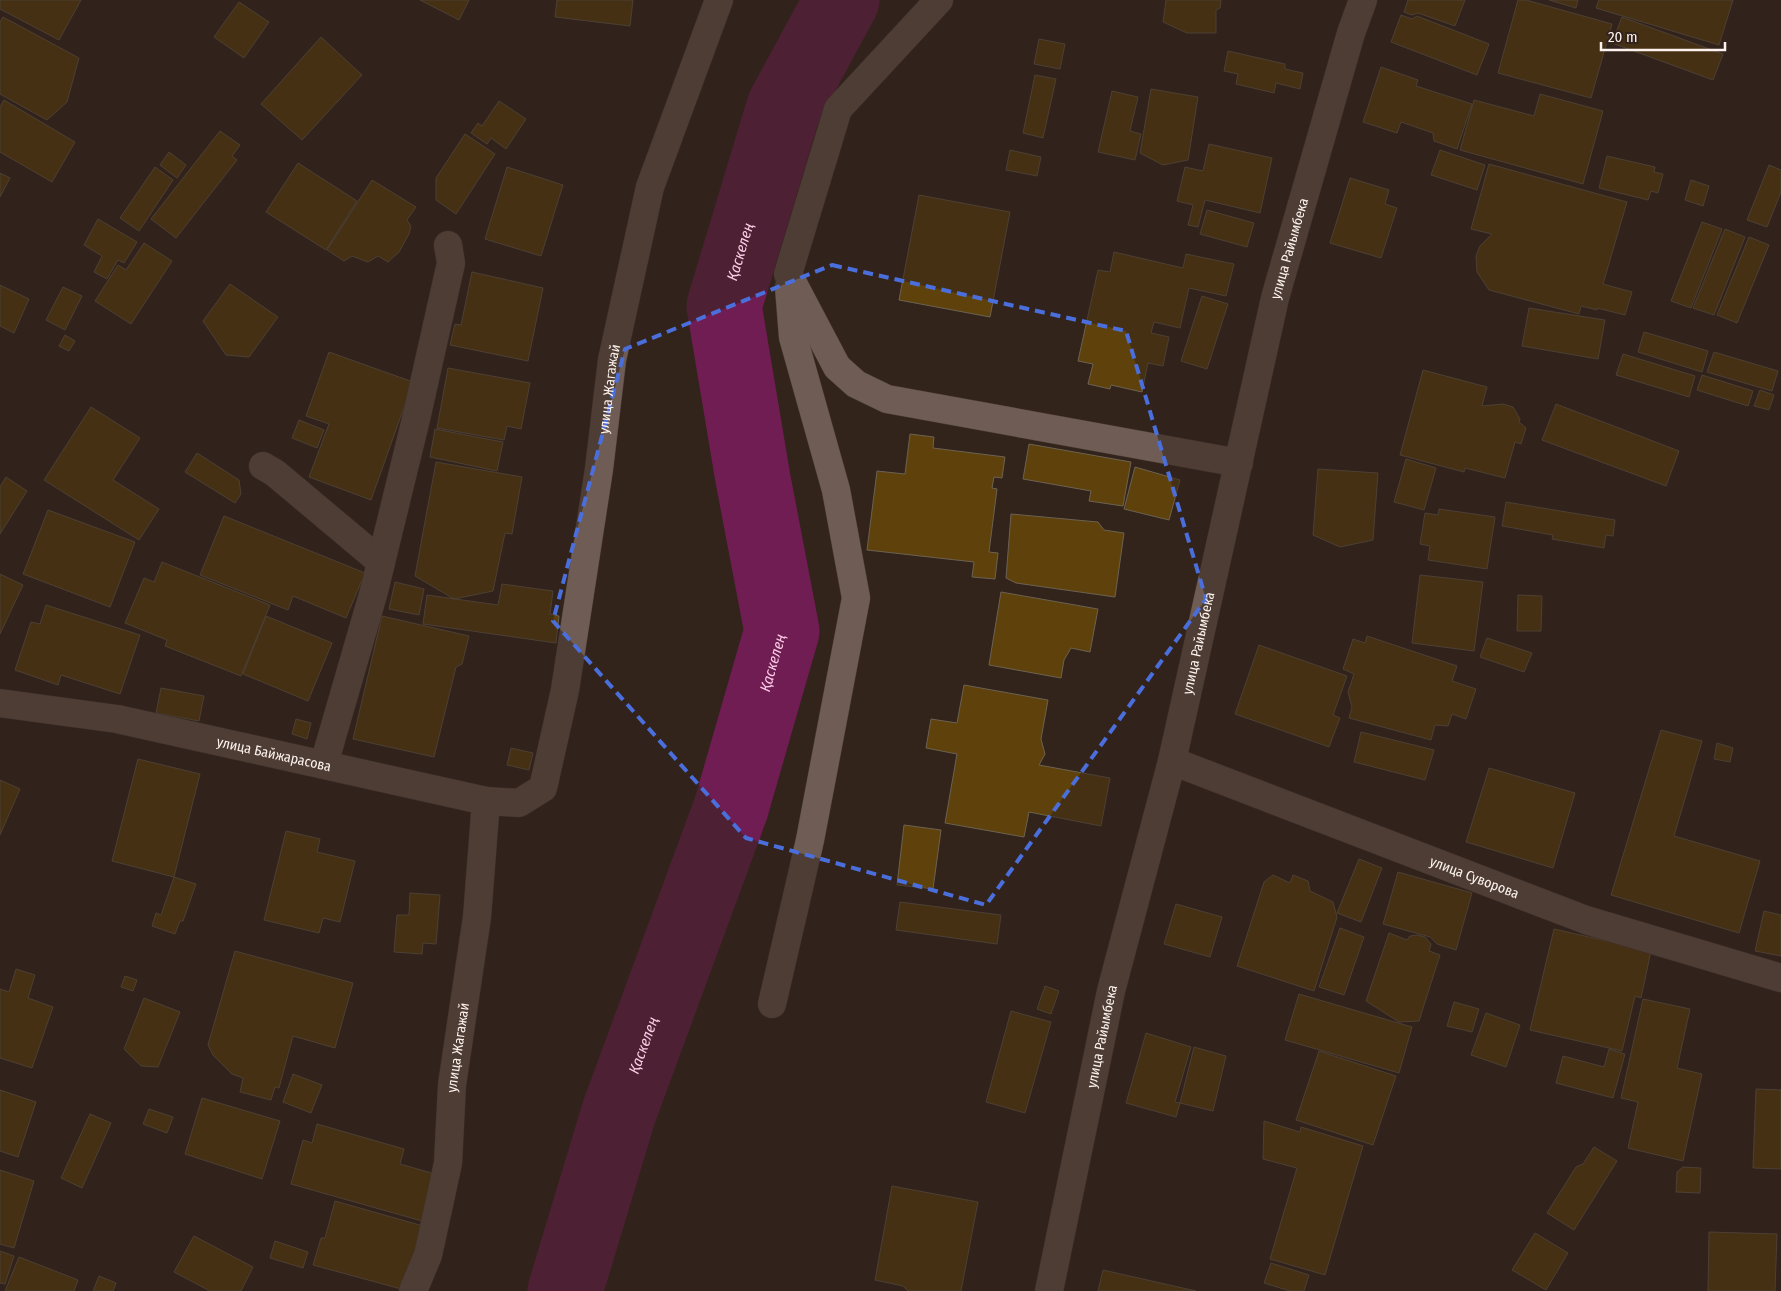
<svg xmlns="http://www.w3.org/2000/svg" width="1781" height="1291" font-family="'Fira Sans Condensed',sans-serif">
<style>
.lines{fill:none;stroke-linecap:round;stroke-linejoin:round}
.river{stroke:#6f1d53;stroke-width:75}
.building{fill:#5f420b;stroke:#6c6252}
.minor-casing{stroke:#4b3f39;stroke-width:29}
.tertiary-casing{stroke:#4b3f39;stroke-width:29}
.minor{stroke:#6f5d55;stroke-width:28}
.tertiary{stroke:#6f5d55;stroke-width:28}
.marked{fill:none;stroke:#4a6fdc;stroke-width:4;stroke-dasharray:10 6;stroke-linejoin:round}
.labels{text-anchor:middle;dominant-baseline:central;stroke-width:4;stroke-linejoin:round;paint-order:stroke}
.street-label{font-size:14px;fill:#fdf2ed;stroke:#32231b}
.water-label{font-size:15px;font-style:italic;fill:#fdcde7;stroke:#32231b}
</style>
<rect width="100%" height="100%" fill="#32231b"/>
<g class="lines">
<path class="river" id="s1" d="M 565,1291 L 619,1112 L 731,808 L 782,631 L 753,479 L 724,306 L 784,107 L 842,0"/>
</g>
<path class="building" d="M 0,0 L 81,0 L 59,40 L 0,9 Z
M 420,0 L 469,0 L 459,20 Z
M 557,0 L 633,0 L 630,26 L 555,17 Z
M 1166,0 L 1221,0 L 1220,8 L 1216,10 L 1216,33 L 1187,33 L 1163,22 Z
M 1408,0 L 1465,0 L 1455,26 L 1418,13 L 1412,15 L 1404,12 Z
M 1518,0 L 1526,0 L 1612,24 L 1591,98 L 1498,73 Z
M 1549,0 L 1578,0 L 1576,8 Z
M 1599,0 L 1733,0 L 1719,45 L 1596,8 Z
M 239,2 L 269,22 L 244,58 L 214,37 Z
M 1401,15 L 1412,19 L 1417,16 L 1489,44 L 1477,75 L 1391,42 Z
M 3,17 L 79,58 L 67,102 L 47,120 L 0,94 L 0,22 Z
M 1622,17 L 1723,54 L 1713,80 L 1612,43 Z
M 321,37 L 362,75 L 302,140 L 261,104 Z
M 1039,39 L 1065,44 L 1060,69 L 1034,64 Z
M 1228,51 L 1285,64 L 1285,69 L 1303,73 L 1300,89 L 1276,83 L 1274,93 L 1236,84 L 1238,74 L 1224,71 Z
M 1381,67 L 1418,80 L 1416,86 L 1472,104 L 1457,149 L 1434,141 L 1433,133 L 1401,122 L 1397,133 L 1363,122 Z
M 1035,75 L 1056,79 L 1043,138 L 1023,133 Z
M 1151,89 L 1198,97 L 1188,160 L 1163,165 L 1140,153 Z
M 1112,91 L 1138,97 L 1130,131 L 1141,134 L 1135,160 L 1098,152 Z
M 1540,94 L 1603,111 L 1583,184 L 1460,150 L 1474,100 L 1534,116 Z
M 4,100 L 75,142 L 52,182 L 0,152 L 0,107 Z
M 499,101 L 526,119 L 506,149 L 491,138 L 487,144 L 471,133 L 478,123 L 482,126 Z
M 220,131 L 240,145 L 232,156 L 237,160 L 176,238 L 151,219 Z
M 465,134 L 495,154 L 456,214 L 436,200 L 436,178 Z
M 1209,144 L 1272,158 L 1260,213 L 1205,200 L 1198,227 L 1188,225 L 1193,205 L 1177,201 L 1185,167 L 1203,171 Z
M 1010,150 L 1041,157 L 1037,176 L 1006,170 Z
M 1440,150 L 1485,165 L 1477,190 L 1431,175 Z
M 169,152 L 186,165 L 177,178 L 160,165 Z
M 1607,156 L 1655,167 L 1654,172 L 1663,174 L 1658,193 L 1651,191 L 1648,200 L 1599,188 Z
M 298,163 L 357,201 L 326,250 L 266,212 Z
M 1489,164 L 1627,202 L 1603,284 L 1632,292 L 1625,315 L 1597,308 L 1597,310 L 1581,306 L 1579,314 L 1489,290 L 1477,272 L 1476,256 L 1480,246 L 1492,234 L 1471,229 Z
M 1769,165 L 1781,170 L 1781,192 L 1767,227 L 1747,220 Z
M 155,167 L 173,180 L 139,231 L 120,218 Z
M 507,167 L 563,185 L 541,256 L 485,239 Z
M 0,173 L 10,178 L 0,197 Z
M 1350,178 L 1389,190 L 1385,204 L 1397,208 L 1381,258 L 1330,243 Z
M 372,180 L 416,207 L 407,220 L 411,226 L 409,234 L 399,252 L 388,262 L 378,256 L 368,262 L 352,256 L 344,261 L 327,250 Z
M 1691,180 L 1709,186 L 1703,206 L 1685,200 Z
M 919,195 L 1010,212 L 990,317 L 899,300 Z
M 1207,210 L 1254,223 L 1247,247 L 1200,234 Z
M 98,219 L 137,242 L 124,263 L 118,260 L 107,279 L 94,272 L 102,256 L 84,245 Z
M 1702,222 L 1722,229 L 1691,308 L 1671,301 Z
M 1725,229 L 1745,237 L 1714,315 L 1693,308 Z
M 1749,237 L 1769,245 L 1737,323 L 1717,315 Z
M 144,243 L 172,261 L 131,324 L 95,301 L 118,265 L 126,270 Z
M 1114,252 L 1183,268 L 1186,254 L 1234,264 L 1226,296 L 1189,288 L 1180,328 L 1154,322 L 1151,333 L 1169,337 L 1163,366 L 1148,363 L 1142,392 L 1111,385 L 1110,389 L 1088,384 L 1093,364 L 1078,361 L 1098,270 L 1110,272 Z
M 472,272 L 543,288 L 528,361 L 450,345 L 455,324 L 461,325 Z
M 230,284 L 278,317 L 249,357 L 226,355 L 203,321 Z
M 0,285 L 29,299 L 14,333 L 0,326 Z
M 63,287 L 82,296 L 65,330 L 46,320 Z
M 1202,296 L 1228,304 L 1207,369 L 1181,361 Z
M 1529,308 L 1605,320 L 1598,359 L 1522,346 Z
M 1644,332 L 1708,351 L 1702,372 L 1638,352 Z
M 65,335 L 75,341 L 69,351 L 59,346 Z
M 329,352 L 413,382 L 371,500 L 309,477 L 329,424 L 306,416 Z
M 1714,352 L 1778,371 L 1772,391 L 1707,372 Z
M 1623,354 L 1695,376 L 1689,397 L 1616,375 Z
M 448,368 L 530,383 L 521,429 L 507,426 L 504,440 L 437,428 Z
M 1423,370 L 1487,387 L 1482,406 L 1503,404 L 1513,407 L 1520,419 L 1519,422 L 1526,428 L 1521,444 L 1515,442 L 1505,478 L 1465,468 L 1464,472 L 1400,455 Z
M 1702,375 L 1753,391 L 1748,406 L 1697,390 Z
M 1760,390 L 1774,395 L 1769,410 L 1754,406 Z
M 1556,404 L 1679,451 L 1666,486 L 1542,440 Z
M 91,407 L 140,438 L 113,480 L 159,509 L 139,540 L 44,480 Z
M 299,420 L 324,430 L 317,448 L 292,438 Z
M 435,429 L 503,442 L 497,471 L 430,457 Z
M 910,434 L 934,437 L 933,448 L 1005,457 L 1002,478 L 994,477 L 992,488 L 997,489 L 989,552 L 998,553 L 995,579 L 972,577 L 974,562 L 867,550 L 877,471 L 905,474 Z
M 1029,444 L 1131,462 L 1123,506 L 1089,501 L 1091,491 L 1023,479 Z
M 197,453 L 239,480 L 241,494 L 235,503 L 185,472 Z
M 1406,459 L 1436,468 L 1424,510 L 1394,502 Z
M 436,462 L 522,477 L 512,534 L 505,533 L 493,591 L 454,599 L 415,576 Z
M 1135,467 L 1180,480 L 1169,520 L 1124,509 Z
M 1318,469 L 1378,473 L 1373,540 L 1340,547 L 1313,535 Z
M 6,477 L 27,491 L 0,534 L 0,487 Z
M 1506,502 L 1615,520 L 1613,536 L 1606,535 L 1604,548 L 1552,539 L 1553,535 L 1502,526 Z
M 1439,509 L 1495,517 L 1487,569 L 1428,560 L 1430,546 L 1420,544 L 1425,513 L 1438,515 Z
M 48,510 L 135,542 L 110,607 L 23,574 Z
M 1011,514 L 1098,522 L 1104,530 L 1124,533 L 1115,597 L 1016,583 L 1006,578 Z
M 224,516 L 365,573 L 346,618 L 293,596 L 288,610 L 200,575 Z
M 162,562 L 270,605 L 241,676 L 165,646 L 167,640 L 125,623 L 144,578 L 154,582 Z
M 0,574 L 23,585 L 0,634 Z
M 1420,575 L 1483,582 L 1474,651 L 1412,643 Z
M 395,582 L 424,589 L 419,615 L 389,609 Z
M 502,584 L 553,591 L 550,614 L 559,616 L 556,643 L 423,624 L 427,595 L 498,605 Z
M 1001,592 L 1098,609 L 1090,652 L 1071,648 L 1064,660 L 1061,678 L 989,665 Z
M 1518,595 L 1542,596 L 1541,631 L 1517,631 Z
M 46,605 L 140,635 L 120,694 L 61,675 L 58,685 L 15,670 L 31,622 L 40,624 Z
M 266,616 L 332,643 L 308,701 L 243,674 Z
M 382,616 L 469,636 L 462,664 L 456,667 L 434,757 L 353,739 Z
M 1367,636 L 1457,666 L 1452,681 L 1476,689 L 1466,719 L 1452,714 L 1448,726 L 1435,725 L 1431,740 L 1349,718 L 1352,707 L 1348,692 L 1354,674 L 1343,669 L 1353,639 L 1365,643 Z
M 1487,638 L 1532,653 L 1524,672 L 1480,657 Z
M 1259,645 L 1347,676 L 1333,715 L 1340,718 L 1329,747 L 1235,714 Z
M 964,685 L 1048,700 L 1041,739 L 1045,754 L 1039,765 L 1110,778 L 1101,826 L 1029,812 L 1024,837 L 945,823 L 957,754 L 926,748 L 931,719 L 957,723 Z
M 161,688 L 204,696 L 199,721 L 156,713 Z
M 296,719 L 311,723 L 307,739 L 292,734 Z
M 1661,730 L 1702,741 L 1674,836 L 1760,861 L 1739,933 L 1611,895 Z
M 1361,732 L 1434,750 L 1425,780 L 1354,762 Z
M 1717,743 L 1733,748 L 1730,762 L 1714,759 Z
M 511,748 L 533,753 L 529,770 L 507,765 Z
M 138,759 L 200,774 L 174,877 L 112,861 Z
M 1489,768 L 1575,793 L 1553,868 L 1466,842 Z
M 0,780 L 20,789 L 0,835 Z
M 904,825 L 941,830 L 933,889 L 897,885 Z
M 286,831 L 320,839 L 317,852 L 355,861 L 340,922 L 323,918 L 319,933 L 264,920 Z
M 1359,859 L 1382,868 L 1361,922 L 1337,913 Z
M 1398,872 L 1472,893 L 1456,950 L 1437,944 L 1430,937 L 1383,924 Z
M 1273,875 L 1290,883 L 1293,875 L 1308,881 L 1310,891 L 1333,902 L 1337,917 L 1314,991 L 1237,966 L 1264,882 Z
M 174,877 L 196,884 L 183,921 L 180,921 L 175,934 L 152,926 L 156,913 L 161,915 Z
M 410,893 L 440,895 L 436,944 L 423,943 L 422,954 L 394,952 L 397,915 L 409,915 Z
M 900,902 L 1001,915 L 997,944 L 896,930 Z
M 1176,904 L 1222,917 L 1210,957 L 1164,944 Z
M 1764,911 L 1781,915 L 1781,956 L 1755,951 Z
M 1340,928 L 1364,937 L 1344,995 L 1319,987 Z
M 1554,929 L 1651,951 L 1641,998 L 1635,996 L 1622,1051 L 1530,1030 Z
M 1389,933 L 1407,940 L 1410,936 L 1417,935 L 1425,937 L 1431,944 L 1429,951 L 1440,955 L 1419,1021 L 1399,1022 L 1366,1001 Z
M 235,951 L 353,983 L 335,1048 L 293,1036 L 279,1088 L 275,1087 L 271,1100 L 240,1092 L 243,1078 L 232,1074 L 213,1055 L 208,1045 Z
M 16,969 L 35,975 L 28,998 L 53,1007 L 32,1068 L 0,1058 L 0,989 L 9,992 Z
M 125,976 L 137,980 L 133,991 L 121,987 Z
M 1045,986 L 1059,991 L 1051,1014 L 1037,1009 Z
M 1299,994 L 1412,1027 L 1399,1073 L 1285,1040 Z
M 144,998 L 180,1012 L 158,1067 L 141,1066 L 124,1049 Z
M 1643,999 L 1690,1009 L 1677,1068 L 1702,1074 L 1683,1161 L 1628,1148 L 1638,1102 L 1621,1098 Z
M 1454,1002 L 1479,1009 L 1472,1032 L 1447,1026 Z
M 1011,1011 L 1051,1022 L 1025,1113 L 986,1102 Z
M 1486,1013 L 1520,1025 L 1506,1067 L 1471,1055 Z
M 1146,1033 L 1191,1047 L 1175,1102 L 1180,1103 L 1176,1117 L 1126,1103 Z
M 1194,1047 L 1226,1056 L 1213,1111 L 1180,1103 Z
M 1609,1049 L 1625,1054 L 1613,1098 L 1556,1083 L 1563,1056 L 1604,1067 Z
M 1319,1051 L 1396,1076 L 1373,1145 L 1296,1120 Z
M 293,1074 L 322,1085 L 311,1113 L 283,1102 Z
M 1756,1089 L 1781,1090 L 1781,1169 L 1753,1168 Z
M 0,1090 L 36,1102 L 18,1157 L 0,1151 Z
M 202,1098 L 280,1121 L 262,1179 L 185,1154 Z
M 149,1109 L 173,1117 L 167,1133 L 143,1124 Z
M 90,1114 L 111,1123 L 82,1188 L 61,1178 Z
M 1264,1121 L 1300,1132 L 1301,1127 L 1363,1146 L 1325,1275 L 1270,1259 L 1297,1168 L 1263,1159 Z
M 317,1124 L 404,1149 L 400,1164 L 435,1174 L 422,1221 L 291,1184 L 303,1140 L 312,1143 Z
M 1594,1147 L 1617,1161 L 1574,1230 L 1547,1213 L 1576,1167 L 1583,1164 Z
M 1683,1167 L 1701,1168 L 1700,1193 L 1676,1192 L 1677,1172 Z
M 0,1170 L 34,1181 L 14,1248 L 0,1244 Z
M 892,1186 L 978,1202 L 961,1291 L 908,1291 L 903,1286 L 875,1280 Z
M 335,1201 L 423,1226 L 405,1290 L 313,1265 L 321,1238 L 325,1238 Z
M 1709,1232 L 1777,1234 L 1775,1291 L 1708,1291 Z
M 1535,1233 L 1568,1253 L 1546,1290 L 1512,1270 Z
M 194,1236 L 253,1267 L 241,1291 L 210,1291 L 174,1272 Z
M 275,1241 L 308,1252 L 303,1268 L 270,1258 Z
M 0,1251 L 14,1256 L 5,1284 L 0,1283 Z
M 19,1257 L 78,1280 L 74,1291 L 5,1291 Z
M 1271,1263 L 1309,1275 L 1304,1291 L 1290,1291 L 1264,1283 Z
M 1103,1270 L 1196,1291 L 1098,1291 Z
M 99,1276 L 116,1283 L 113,1291 L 93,1291 Z"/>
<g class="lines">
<g class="minor-casing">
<g id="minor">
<path d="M 939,0 L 838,109 L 788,274 L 837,367 L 856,384 L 887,399 L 1239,463"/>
<path d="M 263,466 L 275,473 L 381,562"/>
<path id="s2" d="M 0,703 L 117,719 L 486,801 L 519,803 L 543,788 L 565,690 L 599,469 L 612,360 L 650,187 L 719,0"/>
<path id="s3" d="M 1172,761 L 1586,920 L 1781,978"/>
<path d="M 324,764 L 374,591 L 416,419 L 451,263 L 448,245"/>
<path d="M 772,1004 L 810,840 L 856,598 L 836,490 L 793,337 L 789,287"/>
<path id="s4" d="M 413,1291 L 428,1255 L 448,1163 L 452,1085 L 477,917 L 486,801"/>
</g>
</g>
<g class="tertiary-casing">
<g id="tertiary">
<path id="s5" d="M 1049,1291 L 1111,991 L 1172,761 L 1275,298 L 1351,33 L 1363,0"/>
</g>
</g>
<use href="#minor" class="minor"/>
<use href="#tertiary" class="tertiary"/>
</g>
<path d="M0 0H1781V1291H0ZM 832,265 L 1126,331 L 1206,599 L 986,905 L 746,838 L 553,621 L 625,349 Z" fill="#32231b" fill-opacity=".55" fill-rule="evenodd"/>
<path class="marked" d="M 832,265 L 1126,331 L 1206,599 L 986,905 L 746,838 L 553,621 L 625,349 Z"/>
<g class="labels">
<g class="street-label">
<text stroke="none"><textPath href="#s5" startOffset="1070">улица Райымбека</textPath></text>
<text stroke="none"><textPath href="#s2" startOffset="962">улица Жагажай</textPath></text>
<text stroke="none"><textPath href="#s5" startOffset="665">улица Райымбека</textPath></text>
<text stroke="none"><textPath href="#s2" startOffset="279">улица Байжарасова</textPath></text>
<text stroke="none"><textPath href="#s3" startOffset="324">улица Суворова</textPath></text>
<text stroke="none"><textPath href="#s5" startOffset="260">улица Райымбека</textPath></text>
<text stroke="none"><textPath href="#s4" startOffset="249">улица Жагажай</textPath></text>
</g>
<g class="water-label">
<text stroke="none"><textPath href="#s1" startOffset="1082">Қаскелең</textPath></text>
<text stroke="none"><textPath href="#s1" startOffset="662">Қаскелең</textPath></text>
<text stroke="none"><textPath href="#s1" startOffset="258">Қаскелең</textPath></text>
</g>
</g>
<path d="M1601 42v8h124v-8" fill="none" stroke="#fdf2ed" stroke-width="2.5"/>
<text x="1608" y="42" font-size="15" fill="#fdf2ed" stroke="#32231b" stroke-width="4" paint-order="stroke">20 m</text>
</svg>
